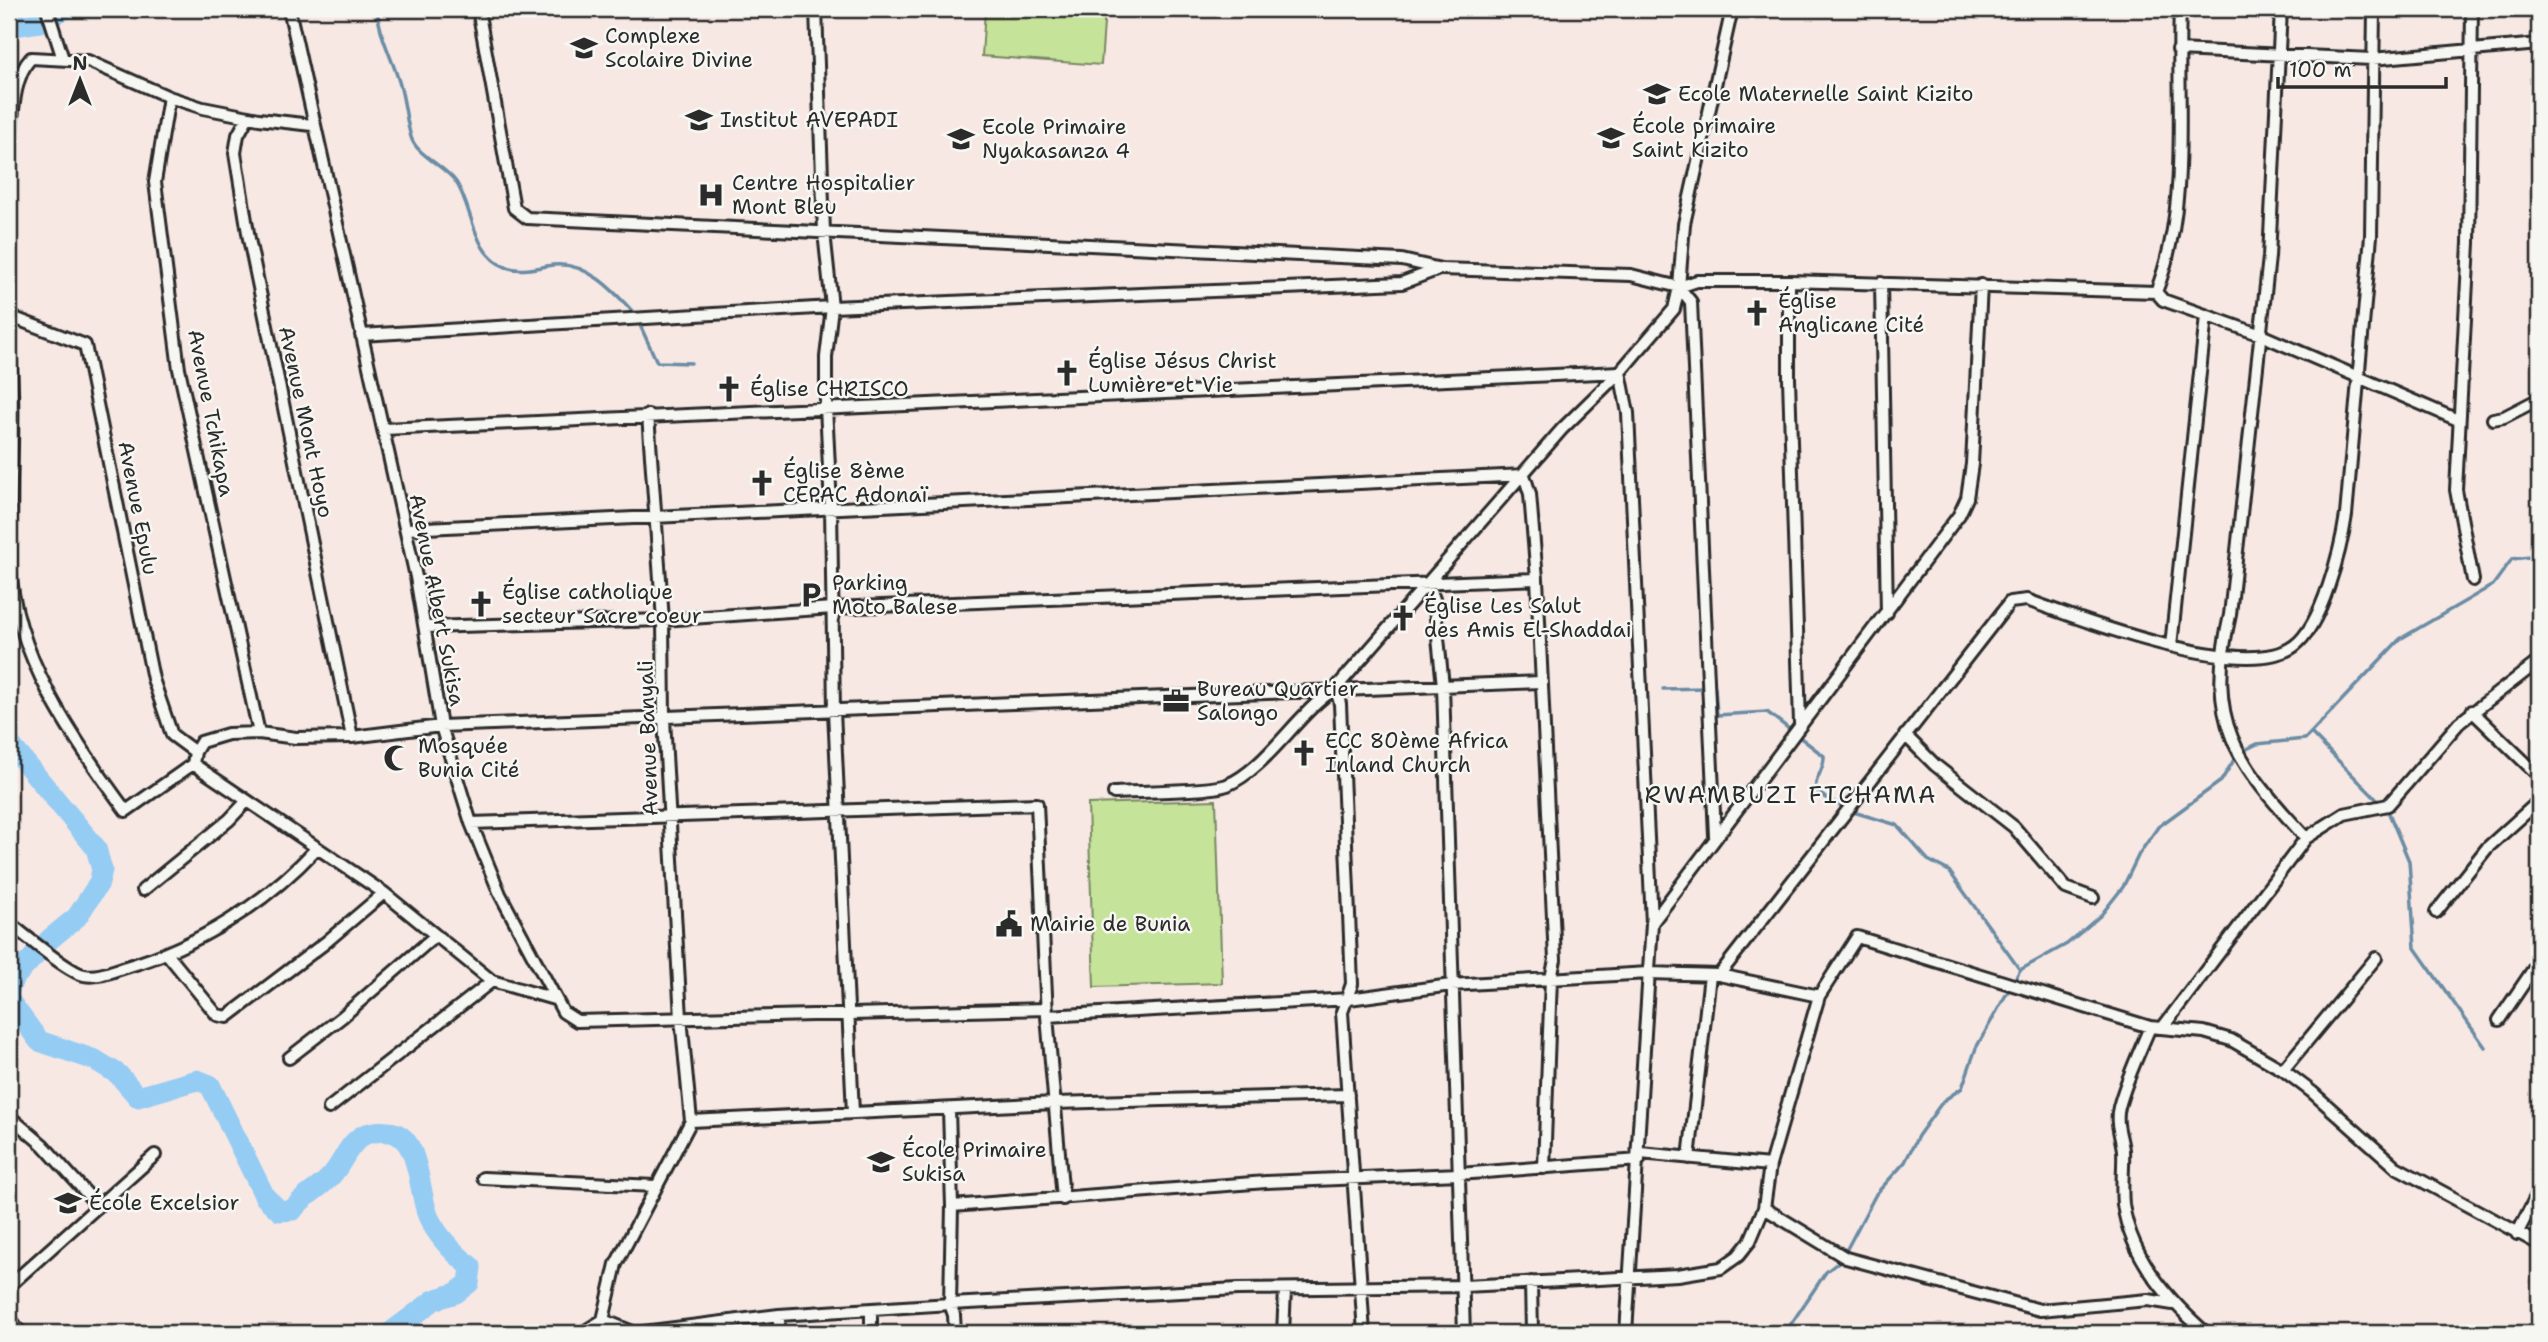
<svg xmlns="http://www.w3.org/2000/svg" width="2548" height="1342" font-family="'Shantell Sans',sans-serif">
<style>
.green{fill:#c6e39a;stroke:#788762;stroke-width:2}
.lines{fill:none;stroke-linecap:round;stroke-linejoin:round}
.stream{stroke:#6b8ca4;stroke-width:3.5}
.river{stroke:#95ccf4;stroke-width:21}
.minor-casing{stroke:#2b2b2b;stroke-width:16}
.minor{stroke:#f6f6f2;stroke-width:10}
.labels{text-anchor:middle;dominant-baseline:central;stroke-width:5;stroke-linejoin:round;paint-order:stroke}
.poi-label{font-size:21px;fill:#2b2b2b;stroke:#f6f6f2;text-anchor:start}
.street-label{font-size:21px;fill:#2b2b2b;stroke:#f6f6f2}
.quarter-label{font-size:24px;letter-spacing:2px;fill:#2b2b2b;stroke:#f6f6f2}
</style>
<rect width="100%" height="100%" fill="#f7e8e4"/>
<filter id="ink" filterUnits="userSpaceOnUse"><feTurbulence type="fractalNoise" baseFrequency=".0143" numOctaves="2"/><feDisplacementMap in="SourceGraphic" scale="14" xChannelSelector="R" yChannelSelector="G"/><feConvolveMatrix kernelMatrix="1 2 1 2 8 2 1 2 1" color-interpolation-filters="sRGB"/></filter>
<g filter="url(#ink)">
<path class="green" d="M 985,9 L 1105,9 L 1101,65 L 982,56 Z
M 1216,800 L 1222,983 L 1094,987 L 1088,804 Z"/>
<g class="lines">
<path class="stream" d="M 377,9 C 380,40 392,56 400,85 C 405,102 406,120 411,137 C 416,155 445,166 456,182 C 473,207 472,255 506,267 C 522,273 538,267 553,265 C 586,261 613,290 633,312
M 639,323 L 657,362 L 691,363
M 1715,688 L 1717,715 L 1767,712 L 1824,756 C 1825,770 1813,779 1816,792 L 1850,811 L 1897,825 L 1928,860 L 1949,871 L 2020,970
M 1663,689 L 1704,688
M 2311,733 L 2388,811 L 2409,861 L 2415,948 L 2485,1047
M 2243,751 L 2257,744 L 2305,739 L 2400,639 L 2493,585 L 2512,559 L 2539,556
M 1785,1333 L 1826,1272 L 1841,1260 L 1876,1194 L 1905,1162 L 1918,1136 L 1943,1101 L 1962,1088 L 1976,1048 L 2020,970 L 2067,944 L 2101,915 L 2123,887 L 2139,854 L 2158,827 L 2221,781 L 2237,755"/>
<path class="river" d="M 9,27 L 41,22 L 64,9
M 9,743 L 96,848 L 102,870 L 99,883 L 77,917 L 50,939 L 13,979 L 9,990
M 9,1000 L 39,1041 L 95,1060 L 118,1074 L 138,1097 L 197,1080 L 210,1085 L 265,1197 L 280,1211 L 293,1210 C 303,1195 317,1191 329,1178 C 342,1166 346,1146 362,1136 C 370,1132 380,1131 388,1132 C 421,1133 418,1195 429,1218 C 438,1237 455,1254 471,1267 L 469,1283 L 456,1293 L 434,1300 L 390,1333"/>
<g class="minor-casing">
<path id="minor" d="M 47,9 L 63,59
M 289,9 L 416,577 L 441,726 L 471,823 L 500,894 L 563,1012 L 577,1021 L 1046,1009
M 478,9 L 514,208 L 527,218 L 1402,260 L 1441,269 L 1631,275 L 1679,287 L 1697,281 L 1789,281 L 2156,292 C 2191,204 2176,102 2180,9
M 816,9 L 824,232 L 832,307 L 826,357 L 826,407 L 831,507 L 834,711 L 853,1113
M 2472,9 L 2469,243 L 2456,490 L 2473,580
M 2178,50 L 2372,59 L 2539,44
M 169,97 L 155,182 L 179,369 L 259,733
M 248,117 L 238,135 L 235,153 L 249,239 L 352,737
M 9,150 C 13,123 11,79 31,58 L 88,61 L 169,97 L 203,108 L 259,119 L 312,125
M 1789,281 L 1789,379 L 1800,723
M 1881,283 L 1887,613
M 1679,287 L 1691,302 L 1715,836
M 2156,292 L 2163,300 L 2261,335 L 2458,420
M 9,316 L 85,345 L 153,679 L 172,735 L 195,752
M 361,335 L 832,307 L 1402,283 L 1439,269
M 9,346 C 17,419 8,491 10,564 C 13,654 75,742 126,811 L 193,764 L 195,752 L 201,742 L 228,734 L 259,733 L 296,738 L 352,737 L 441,726 L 1540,682
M 1638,351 L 1674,309 L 1679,287 L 1684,224 L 1732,9
M 1620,372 L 1628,413 L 1652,923 L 1626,1333
M 2493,419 L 2504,417 L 2539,399
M 384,429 L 1620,372 L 1641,347
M 1524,475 L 1530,494 L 1537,579 L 1555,960 L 1551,978 L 1544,1168
M 406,529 L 1524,475
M 1427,583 L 1434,599 L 1443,686 L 1464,1333
M 426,627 L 663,620 L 833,608 L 1537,579
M 2171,646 L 2206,316
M 1336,688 L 1340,704 L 1352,984 L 1342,1012 L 1364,1333
M 2472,711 L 2539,776
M 1905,735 L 1935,765 L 2014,827 L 2066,888 L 2093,898
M 193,764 L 384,893 L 492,981 L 554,999
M 1114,793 C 1139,791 1208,792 1227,785 C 1266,769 1298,712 1336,688 L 1562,429 L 1621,371
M 471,823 L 1037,804 L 1047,1016 L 1063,1199
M 2306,838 L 2344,814 L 2388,805 L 2459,723 L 2539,661
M 143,890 L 229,820 L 246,802
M 2436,912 L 2487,848 L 2539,801
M 9,923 C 25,935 68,972 84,975 C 98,978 112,971 126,967 C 198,946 265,904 316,849
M 1652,923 L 1959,515 L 1967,498 L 1972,464 L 1981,285
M 168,955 L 217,1015 L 227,1017 L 325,943 L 384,893
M 1719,975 L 2010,602 L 2027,600 C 2081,620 2245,682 2294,646 C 2322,626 2341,549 2346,515 L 2371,236 L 2374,9
M 1047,1016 L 1349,999 L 1451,985 L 1648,973 L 1719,975 L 1819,996 L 1857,937 L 2150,1027 L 2204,1032 L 2231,1040 L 2283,1070 L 2312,1092 L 2396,1167 L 2539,1244
M 2499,1020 L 2539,961
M 2150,1027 C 2139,1053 2126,1080 2119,1107 C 2115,1123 2121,1135 2123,1150 C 2124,1167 2121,1186 2123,1204 C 2130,1256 2168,1300 2206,1333
M 2163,1027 L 2306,838 C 2235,761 2205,722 2230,615 L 2269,257 L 2281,9
M 289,1058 L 342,1017 L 435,936
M 2283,1070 L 2376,958
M 329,1108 L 492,981
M 949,1110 L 952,1206 L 950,1304 L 954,1315 L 955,1333
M 9,1116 L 43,1145 L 97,1205
M 691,1121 L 1055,1103 L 1348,1095
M 1640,1153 L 1770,1165
M 1689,1158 L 1710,975
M 483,1178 L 655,1186
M 952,1206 L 1266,1182 L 1459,1174 L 1639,1160
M 1764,1208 L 1846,1258 L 2040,1310 L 2148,1300 L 2173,1304
M 2517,1234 L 2539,1191
M 1531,1282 L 1532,1333
M 9,1286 L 155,1155
M 871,1310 L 871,1333
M 9,1317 L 21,1333
M 603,1320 L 635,1333 L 779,1315 L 950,1304 L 1238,1289 L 1464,1286 L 1678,1275 L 1721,1268 L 1738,1256 L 1750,1241 L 1764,1208 L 1770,1165 L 1819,996
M 582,1333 L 603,1320 L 616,1264 L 691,1121 L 681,1018 L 664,719 L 663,620 L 648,415
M 779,1333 L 779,1315
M 1283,1333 L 1285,1290"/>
</g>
<use href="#minor" class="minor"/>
</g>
</g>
<defs>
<g id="school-bare" transform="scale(2.1)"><path d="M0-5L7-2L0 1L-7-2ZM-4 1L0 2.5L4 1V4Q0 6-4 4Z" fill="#2b2b2b" stroke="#f6f6f2" stroke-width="2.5" paint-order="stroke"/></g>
<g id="hospital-bare" transform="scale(2.1)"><path d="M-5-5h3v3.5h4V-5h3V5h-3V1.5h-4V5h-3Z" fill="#2b2b2b" stroke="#f6f6f2" stroke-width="2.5" paint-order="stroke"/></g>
<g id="church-bare" transform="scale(2.1)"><path d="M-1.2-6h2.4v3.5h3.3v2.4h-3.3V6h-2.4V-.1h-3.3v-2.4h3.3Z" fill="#2b2b2b" stroke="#f6f6f2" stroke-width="2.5" paint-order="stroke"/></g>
<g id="parking-bare" transform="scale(2.1)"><path d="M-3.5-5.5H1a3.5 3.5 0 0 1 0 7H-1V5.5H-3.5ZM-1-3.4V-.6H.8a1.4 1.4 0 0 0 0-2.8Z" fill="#2b2b2b" stroke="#f6f6f2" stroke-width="2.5" paint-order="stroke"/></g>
<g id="office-bare" transform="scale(2.1)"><path d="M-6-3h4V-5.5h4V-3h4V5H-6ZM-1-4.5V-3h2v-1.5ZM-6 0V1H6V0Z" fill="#2b2b2b" stroke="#f6f6f2" stroke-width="2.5" paint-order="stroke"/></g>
<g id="mosque-bare" transform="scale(2.1)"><path d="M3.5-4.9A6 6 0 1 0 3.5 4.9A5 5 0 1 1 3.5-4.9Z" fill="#2b2b2b" stroke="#f6f6f2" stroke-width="2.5" paint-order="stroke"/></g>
<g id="civic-bare" transform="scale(2.1)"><path d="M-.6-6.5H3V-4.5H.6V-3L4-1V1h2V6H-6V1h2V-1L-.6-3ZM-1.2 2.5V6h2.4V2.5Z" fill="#2b2b2b" stroke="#f6f6f2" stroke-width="2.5" paint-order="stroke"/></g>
</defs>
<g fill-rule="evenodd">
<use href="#school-bare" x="584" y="48"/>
<use href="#school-bare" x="1657" y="94"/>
<use href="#school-bare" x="699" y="120"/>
<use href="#school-bare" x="1611" y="138"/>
<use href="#school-bare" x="961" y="139"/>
<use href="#hospital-bare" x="711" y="195"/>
<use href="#church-bare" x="1757" y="313"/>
<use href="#church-bare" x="1067" y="373"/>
<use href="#church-bare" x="729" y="389"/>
<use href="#church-bare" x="762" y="483"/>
<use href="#parking-bare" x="811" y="595"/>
<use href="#church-bare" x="481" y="604"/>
<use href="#church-bare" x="1403" y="618"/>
<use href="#office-bare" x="1176" y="701"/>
<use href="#church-bare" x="1304" y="753"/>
<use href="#mosque-bare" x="397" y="758"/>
<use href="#civic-bare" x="1009" y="924"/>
<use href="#school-bare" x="881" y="1162"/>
<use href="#school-bare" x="68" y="1203"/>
</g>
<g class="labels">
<g class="poi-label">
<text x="605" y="36">Complexe<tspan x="605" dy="24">Scolaire Divine</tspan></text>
<text x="1678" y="94">Ecole Maternelle Saint Kizito</text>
<text x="720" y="120">Institut AVEPADI</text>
<text x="1632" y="126">École primaire<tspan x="1632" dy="24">Saint Kizito</tspan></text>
<text x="982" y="127">Ecole Primaire<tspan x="982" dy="24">Nyakasanza 4</tspan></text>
<text x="732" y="183">Centre Hospitalier<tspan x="732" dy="24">Mont Bleu</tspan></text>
<text x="1778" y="301">Église<tspan x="1778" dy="24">Anglicane Cité</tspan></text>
<text x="1088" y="361">Église Jésus Christ<tspan x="1088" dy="24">Lumière et Vie</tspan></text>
<text x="750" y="389">Église CHRISCO</text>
<text x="783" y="471">Église 8ème<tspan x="783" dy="24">CEPAC Adonaï</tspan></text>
<text x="832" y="583">Parking<tspan x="832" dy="24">Moto Balese</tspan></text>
<text x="502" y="592">Église catholique<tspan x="502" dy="24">secteur Sacre coeur</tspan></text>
<text x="1424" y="606">Église Les Salut<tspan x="1424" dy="24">des Amis El-Shaddai</tspan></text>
<text x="1197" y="689">Bureau Quartier<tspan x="1197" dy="24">Salongo</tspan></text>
<text x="1325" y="741">ECC 80ème Africa<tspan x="1325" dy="24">Inland Church</tspan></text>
<text x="418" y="746">Mosquée<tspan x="418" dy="24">Bunia Cité</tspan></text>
<text x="1030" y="924">Mairie de Bunia</text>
<text x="902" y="1150">École Primaire<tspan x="902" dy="24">Sukisa</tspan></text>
<text x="89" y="1203">École Excelsior</text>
</g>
<g class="street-label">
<text transform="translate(211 413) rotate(79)">Avenue Tchikapa</text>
<text transform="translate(306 422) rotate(78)">Avenue Mont Hoyo</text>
<text transform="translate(138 508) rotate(79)">Avenue Epulu</text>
<text transform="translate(437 600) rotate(79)">Avenue Albert Sukisa</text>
<text transform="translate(648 738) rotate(-92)">Avenue Banyali</text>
</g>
<g class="quarter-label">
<text x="1791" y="795">RWAMBUZI FICHAMA</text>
</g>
</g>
<rect width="2548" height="1342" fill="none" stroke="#f6f6f2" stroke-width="35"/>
<rect x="18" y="18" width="2513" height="1307" fill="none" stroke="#2b2b2b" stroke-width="2.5" filter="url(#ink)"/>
<g transform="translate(80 80)" stroke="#f6f6f2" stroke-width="5" paint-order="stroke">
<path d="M0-5L12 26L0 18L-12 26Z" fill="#2b2b2b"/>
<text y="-10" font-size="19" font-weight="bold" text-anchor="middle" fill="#2b2b2b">N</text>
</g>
<path d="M2278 77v10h168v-10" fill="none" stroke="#2b2b2b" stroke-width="3.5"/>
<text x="2289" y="77" font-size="21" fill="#2b2b2b" stroke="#f6f6f2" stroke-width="5" paint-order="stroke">100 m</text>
</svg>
